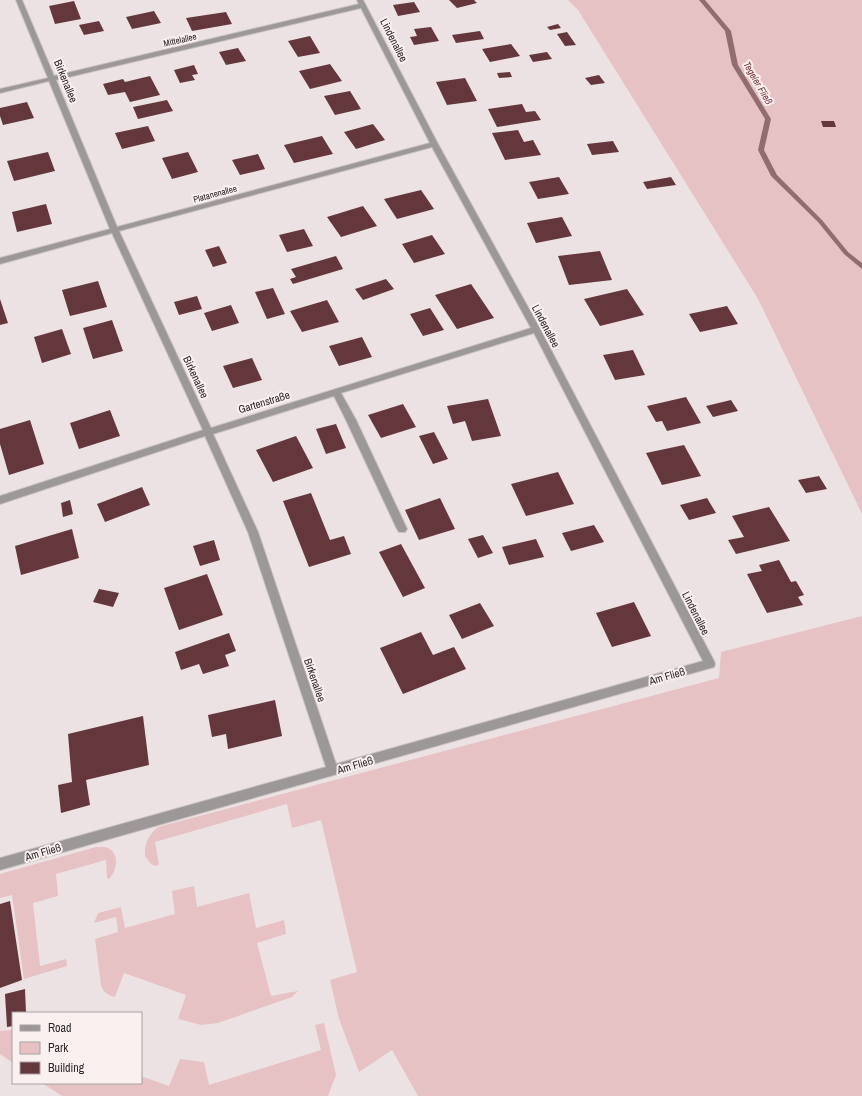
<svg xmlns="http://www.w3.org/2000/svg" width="862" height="1096" font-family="'Archivo Narrow',sans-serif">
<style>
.green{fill:#e7c2c4}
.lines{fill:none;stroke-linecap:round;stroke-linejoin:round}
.stream{fill:#926d6f;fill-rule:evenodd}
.building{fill:#63373b}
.minor-casing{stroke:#cac1c1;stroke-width:2}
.minor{fill:#9c9898;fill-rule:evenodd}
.labels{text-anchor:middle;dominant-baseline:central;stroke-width:4;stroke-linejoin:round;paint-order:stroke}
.far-street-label{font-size:9px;fill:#2c2828;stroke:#faf0f0}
.far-water-label{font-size:10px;font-style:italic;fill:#75333b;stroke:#faf0f0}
.street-label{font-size:11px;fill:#2c2828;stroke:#faf0f0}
</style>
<rect width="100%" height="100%" fill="#ede2e3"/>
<path class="green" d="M 568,0 L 862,0 L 862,514 L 758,299 L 578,10 Z
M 862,616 L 862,1096 L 418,1096 L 392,1050 L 359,1072 L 339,1019 L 330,980 L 357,972 L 321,820 L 292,828 L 287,804 L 155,842 L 159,864 L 157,866 L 152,865 L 145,856 C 144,843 149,835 158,827 L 719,678 L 721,652 Z
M 96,847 C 99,847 103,847 105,847 C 121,851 117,871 109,879 L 107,878 L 106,860 L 56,874 L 58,896 L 33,903 L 40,966 L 66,959 L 67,966 L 24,979 L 12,895 L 0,898 L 0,874 Z
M 194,886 L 197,907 L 249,893 L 256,928 L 284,920 L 286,934 L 257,943 L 271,996 L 298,991 L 292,997 L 218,1023 L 201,1025 L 178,1019 L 186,995 L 124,973 L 115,997 C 107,995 104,993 101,985 L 95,939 L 118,932 L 116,917 L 94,923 L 98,913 L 121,907 L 125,928 L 175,914 L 172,891 Z
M 324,1023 L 336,1075 L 328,1096 L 62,1096 L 42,1083 L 141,1083 L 141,1076 L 169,1086 L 180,1059 L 204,1062 L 209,1085 L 321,1050 L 315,1025 Z
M 13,1030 L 13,1063 L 0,1054 L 0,1031 Z"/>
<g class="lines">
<path class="stream" d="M 699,0 L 705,0 L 731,31 L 738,65 L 771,119 L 764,150 L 777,175 L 822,220 L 848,252 L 862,263 L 862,269 L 844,254 L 818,222 L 771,176 L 758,150 L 765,119 L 732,65 L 725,31 Z"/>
</g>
<path class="building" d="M 449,0 L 474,0 L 477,3 L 457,8 Z
M 74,1 L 81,19 L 55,24 L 49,6 Z
M 414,2 L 420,12 L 398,16 L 393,5 Z
M 154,11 L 161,23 L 132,29 L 126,17 Z
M 226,12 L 232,24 L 192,31 L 186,18 Z
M 99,21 L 104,31 L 84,35 L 79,25 Z
M 558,24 L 561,28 L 550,30 L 547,27 Z
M 431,27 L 439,41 L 414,45 L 410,37 L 417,36 L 414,29 Z
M 480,31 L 484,39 L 456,43 L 452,35 Z
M 567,32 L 576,45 L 565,46 L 557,34 Z
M 310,36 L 320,53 L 298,57 L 288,41 Z
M 511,44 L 520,56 L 490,62 L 482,49 Z
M 238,48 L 246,61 L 226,65 L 219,52 Z
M 547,52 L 552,59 L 533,62 L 529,55 Z
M 330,64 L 342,81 L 310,89 L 299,71 Z
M 194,65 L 198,74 L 192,75 L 195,80 L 180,83 L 174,70 Z
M 510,72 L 512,77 L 499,78 L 497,73 Z
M 599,75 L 605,83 L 591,85 L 585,78 Z
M 150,76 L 160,95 L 130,102 L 125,92 L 108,95 L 103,84 L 123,79 L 125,82 Z
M 465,78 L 477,101 L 447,105 L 436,82 Z
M 350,91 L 361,109 L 335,115 L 324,96 Z
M 167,100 L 173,111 L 138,119 L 133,107 Z
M 27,102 L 34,118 L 3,125 L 0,116 L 0,108 Z
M 522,104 L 526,112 L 535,111 L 541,120 L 497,127 L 488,109 Z
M 821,121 L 834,121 L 836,127 L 823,127 Z
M 373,124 L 385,140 L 356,149 L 344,132 Z
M 148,126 L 155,141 L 122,149 L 115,133 Z
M 518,130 L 524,142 L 533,140 L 541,155 L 505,160 L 492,133 Z
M 322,136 L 333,154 L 294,163 L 284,145 Z
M 613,141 L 619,152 L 592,155 L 587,144 Z
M 48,152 L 55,171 L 14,181 L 7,161 Z
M 188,152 L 198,172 L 172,179 L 162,158 Z
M 258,154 L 265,169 L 240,175 L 232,160 Z
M 559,177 L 569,194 L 538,199 L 529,182 Z
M 671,177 L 676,185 L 647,189 L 643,182 Z
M 421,190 L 434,209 L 397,219 L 384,199 Z
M 46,204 L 52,224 L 17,232 L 12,212 Z
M 363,206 L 377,226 L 341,237 L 327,217 Z
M 562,217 L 572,236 L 536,243 L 527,223 Z
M 304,229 L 313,246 L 287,252 L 279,235 Z
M 432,235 L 445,254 L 414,263 L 402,244 Z
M 219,246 L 227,263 L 213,267 L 205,250 Z
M 600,251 L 612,280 L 569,285 L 558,256 Z
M 336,256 L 343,269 L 293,284 L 290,279 L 296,277 L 291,269 Z
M 386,279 L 394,289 L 363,300 L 355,289 Z
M 98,281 L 107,307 L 70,316 L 62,290 Z
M 471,284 L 494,318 L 457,329 L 435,295 Z
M 273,288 L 285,314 L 267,319 L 255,292 Z
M 627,289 L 644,315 L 600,326 L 584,299 Z
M 197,296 L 202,309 L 179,315 L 174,302 Z
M 0,299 L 8,323 L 0,325 Z
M 327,300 L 339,322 L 302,332 L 290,311 Z
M 231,305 L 239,323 L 212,331 L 204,313 Z
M 727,306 L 738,324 L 700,332 L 689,314 Z
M 430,308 L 444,330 L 423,336 L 410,314 Z
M 112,320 L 123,351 L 93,359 L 83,328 Z
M 62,329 L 71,354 L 42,363 L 34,337 Z
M 362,337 L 372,357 L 339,366 L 329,346 Z
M 633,350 L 645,375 L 615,380 L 603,355 Z
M 252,358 L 262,380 L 233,388 L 223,366 Z
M 686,397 L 701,423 L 667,431 L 662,421 L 656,422 L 647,406 Z
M 488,399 L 501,436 L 472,441 L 465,421 L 453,424 L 447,406 Z
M 731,400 L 738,411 L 713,417 L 706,406 Z
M 403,404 L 416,427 L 381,438 L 368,415 Z
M 110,410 L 120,436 L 79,449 L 70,423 Z
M 30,420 L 44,464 L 9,475 L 0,444 L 0,429 Z
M 336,424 L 346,448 L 326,454 L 316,429 Z
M 434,432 L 448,459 L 433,464 L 419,436 Z
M 296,436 L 313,468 L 273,482 L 256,450 Z
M 684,445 L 701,476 L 662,485 L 646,453 Z
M 558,472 L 574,504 L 526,516 L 511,484 Z
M 819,476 L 827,489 L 806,493 L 798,480 Z
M 142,487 L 150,505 L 105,522 L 97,504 Z
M 311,493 L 330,540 L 344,536 L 351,554 L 309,567 L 283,501 Z
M 440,498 L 455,529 L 419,540 L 405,510 Z
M 707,498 L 716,513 L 689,520 L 680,505 Z
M 70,500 L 73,514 L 63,517 L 61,503 Z
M 769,507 L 790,541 L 736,554 L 728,540 L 744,537 L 732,516 Z
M 594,525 L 604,542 L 571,551 L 562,533 Z
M 72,529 L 79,558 L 21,575 L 15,546 Z
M 483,535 L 493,553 L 478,558 L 468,539 Z
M 536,539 L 544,557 L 509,565 L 502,547 Z
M 214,540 L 220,560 L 200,566 L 193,546 Z
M 401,544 L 425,588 L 403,597 L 379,552 Z
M 779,560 L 791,582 L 796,581 L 804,595 L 798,597 L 803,605 L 767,613 L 747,574 L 762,571 L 759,565 Z
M 207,574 L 223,615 L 179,630 L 164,588 Z
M 99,589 L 119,593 L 113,607 L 93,602 Z
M 634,602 L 651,636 L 612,647 L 596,613 Z
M 480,603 L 494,626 L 462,639 L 449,615 Z
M 421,632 L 433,655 L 454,647 L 466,669 L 403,694 L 380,648 Z
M 229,633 L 236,651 L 225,655 L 229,666 L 203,674 L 199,664 L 181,670 L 175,652 Z
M 275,700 L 282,736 L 228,749 L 226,734 L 212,737 L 208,715 Z
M 143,716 L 149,765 L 86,780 L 90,805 L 61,813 L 58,785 L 72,782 L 68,734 Z
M 10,901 L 22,980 L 0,988 L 0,904 Z
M 25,989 L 26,1013 L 13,1013 L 13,1026 L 7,1027 L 5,994 Z"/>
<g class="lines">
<g class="minor-casing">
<path id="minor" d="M 16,0 L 22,0 L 54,76 L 359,4 L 357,0 L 363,0 L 438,144 L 540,329 L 714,661 L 715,664 L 714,667 L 0,870 L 0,858 L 326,767 L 248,532 L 205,436 L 0,504 L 0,496 L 203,430 L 112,233 L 0,264 L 0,258 L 110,229 L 49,81 L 0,93 L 0,89 L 48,78 ZM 361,8 L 430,143 L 117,227 L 56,80 ZM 432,147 L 531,328 L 211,428 L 119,231 ZM 534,333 L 703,661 L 336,764 L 258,532 L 213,434 L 334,396 L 346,420 L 397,529 L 399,532 L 405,532 L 407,529 L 356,420 L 341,393 Z"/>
</g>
<use href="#minor" class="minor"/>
</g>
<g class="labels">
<g class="far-street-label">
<text transform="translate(180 40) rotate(-13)">Mittelallee</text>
<text transform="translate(215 194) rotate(-15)">Platanenallee</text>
</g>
<g class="far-water-label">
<text transform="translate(758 83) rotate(60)">Tegeler Fließ</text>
</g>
<g class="street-label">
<text transform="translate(394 40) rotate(63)">Lindenallee</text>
<text transform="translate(66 81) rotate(68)">Birkenallee</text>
<text transform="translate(546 326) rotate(62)">Lindenallee</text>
<text transform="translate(196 377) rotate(65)">Birkenallee</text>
<text transform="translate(264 402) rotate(-17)">Gartenstraße</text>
<text transform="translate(696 613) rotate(63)">Lindenallee</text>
<text transform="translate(667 676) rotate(-16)">Am Fließ</text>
<text transform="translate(315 680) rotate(71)">Birkenallee</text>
<text transform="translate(355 765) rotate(-16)">Am Fließ</text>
<text transform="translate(43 852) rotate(-16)">Am Fließ</text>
</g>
</g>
<rect x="12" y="1012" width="130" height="72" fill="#faf0f0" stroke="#a8a0a0"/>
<rect x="20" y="1025" width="20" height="6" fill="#9c9898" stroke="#a8a0a0"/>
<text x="48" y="1032" font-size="12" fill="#2c2828">Road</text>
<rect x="20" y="1042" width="20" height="12" fill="#e7c2c4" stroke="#a8a0a0"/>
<text x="48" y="1052" font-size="12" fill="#2c2828">Park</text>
<rect x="20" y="1062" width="20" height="12" fill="#63373b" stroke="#a8a0a0"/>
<text x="48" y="1072" font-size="12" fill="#2c2828">Building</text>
</svg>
